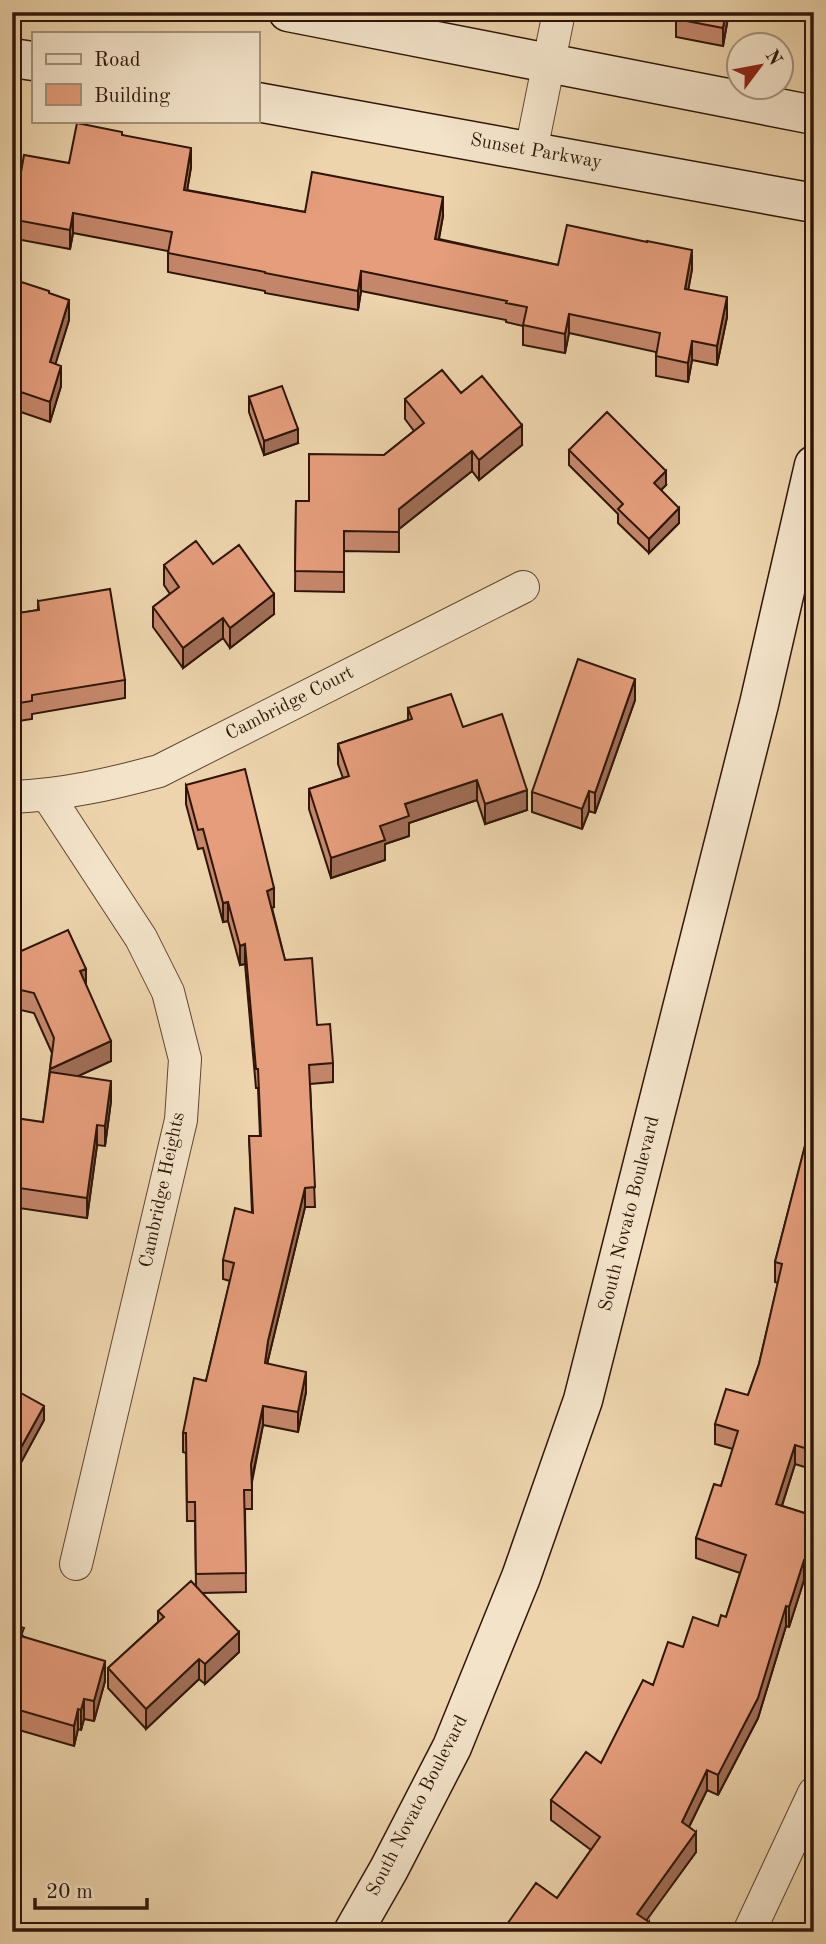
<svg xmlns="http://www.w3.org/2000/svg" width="826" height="1944" font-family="'Old Standard TT',serif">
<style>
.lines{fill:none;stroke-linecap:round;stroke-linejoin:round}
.minor-casing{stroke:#5e4531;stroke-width:34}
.secondary-casing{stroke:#2f1508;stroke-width:41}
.minor{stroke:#f3e3c9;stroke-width:32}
.secondary{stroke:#f3e3c9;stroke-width:38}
.wall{fill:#c5876b;stroke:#2f1508;stroke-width:2}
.shaded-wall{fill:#a06e57;stroke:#2f1508;stroke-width:2}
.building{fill:#e59d7c;stroke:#2f1508;stroke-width:2}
.labels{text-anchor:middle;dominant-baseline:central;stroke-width:5;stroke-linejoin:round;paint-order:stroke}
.street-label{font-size:19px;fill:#2f1508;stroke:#f3e3c9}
</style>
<rect width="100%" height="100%" fill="#edd4ac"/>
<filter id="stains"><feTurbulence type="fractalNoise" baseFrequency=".00286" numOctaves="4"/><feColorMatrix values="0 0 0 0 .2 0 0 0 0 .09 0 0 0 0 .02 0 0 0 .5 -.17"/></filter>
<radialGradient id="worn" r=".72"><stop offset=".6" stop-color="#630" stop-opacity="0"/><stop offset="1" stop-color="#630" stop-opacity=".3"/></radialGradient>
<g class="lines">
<g class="minor-casing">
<path id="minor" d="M 531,151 L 559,12
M 48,796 L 141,938 L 168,992 L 185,1059 L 181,1120 L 76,1564
M 12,797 C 63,795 111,784 159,771 L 523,587
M 749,1932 L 814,1793"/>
</g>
<g class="secondary-casing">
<path id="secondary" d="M 288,12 L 814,115
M 12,58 L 33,61
M 257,102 L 814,203
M 353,1932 L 389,1869 L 452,1747 L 521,1577 L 583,1400 L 759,704 L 814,465"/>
</g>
<use href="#minor" class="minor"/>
<use href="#secondary" class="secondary"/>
</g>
<path class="wall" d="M 677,12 L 729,12 L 723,46 L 676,37 L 676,19 Z
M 122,135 L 191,167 L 187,190 L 305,212 L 443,216 L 439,239 L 558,265 L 692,269 L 688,290 L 727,317 L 717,365 L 692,360 L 688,382 L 656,376 L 656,352 L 569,333 L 565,353 L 523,345 L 523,326 L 506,322 L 506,320 L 361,291 L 358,310 L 265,293 L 265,291 L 168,272 L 168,251 L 73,233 L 70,249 L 16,239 L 16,200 L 69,163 Z
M 12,279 L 49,294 L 69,320 L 55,364 L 61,386 L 50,422 L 12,409 Z
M 461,393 L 522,445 L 479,480 L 472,471 L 399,529 L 399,552 L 344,551 L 344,592 L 295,591 L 296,501 L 309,501 L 384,455 L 414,431 L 405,419 L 405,399 Z
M 249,397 L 298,443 L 264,455 L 249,412 Z
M 569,450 L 666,485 L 661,490 L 679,523 L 649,553 L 618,523 L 618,514 L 569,465 Z
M 213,564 L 274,614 L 230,648 L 223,638 L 183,668 L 153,627 L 153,607 L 170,594 L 164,585 L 164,565 Z
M 38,601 L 125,680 L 125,698 L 32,714 L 32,719 L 12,722 L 12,639 L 13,639 L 12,614 L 38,610 Z
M 635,700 L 595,813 L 589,811 L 582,829 L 532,812 L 532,792 Z
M 408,708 L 463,727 L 527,810 L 485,824 L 477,800 L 409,823 L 409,836 L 385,844 L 385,860 L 331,878 L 309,809 L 309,789 L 343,778 L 338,764 L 338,744 L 408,720 Z
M 186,785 L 274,907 L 272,908 L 285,960 L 317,1025 L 333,1063 L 333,1082 L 310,1084 L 315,1207 L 305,1207 L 267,1364 L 306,1392 L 298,1432 L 263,1425 L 252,1482 L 252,1509 L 245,1509 L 246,1592 L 202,1593 L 239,1652 L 205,1684 L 199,1679 L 146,1729 L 108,1688 L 108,1668 L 158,1622 L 158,1611 L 196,1586 L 195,1521 L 187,1521 L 186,1453 L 183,1452 L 183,1433 L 206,1381 L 230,1281 L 223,1279 L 223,1260 L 252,1213 L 249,1136 L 260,1136 L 258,1088 L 256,1088 L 245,964 L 240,965 L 228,921 L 223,922 L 203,848 L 198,849 L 186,804 Z
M 12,979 L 86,985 L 111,1061 L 78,1076 L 111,1101 L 105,1146 L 97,1145 L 87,1218 L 12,1207 L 12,1136 L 43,1122 L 52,1053 L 34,1013 L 12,1008 Z
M 814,1098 L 814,1470 L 795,1464 L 782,1506 L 814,1516 L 814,1567 L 809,1582 L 804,1580 L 789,1627 L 786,1626 L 758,1718 L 718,1795 L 707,1790 L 689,1827 L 696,1852 L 646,1920 L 649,1932 L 503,1932 L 503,1930 L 557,1898 L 591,1850 L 551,1820 L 551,1800 L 601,1763 L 653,1685 L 683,1647 L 718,1626 L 726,1617 L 740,1573 L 696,1558 L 696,1538 L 721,1486 L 733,1449 L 715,1444 L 715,1424 L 748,1395 L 759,1364 L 778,1283 L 775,1282 L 775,1262 L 808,1135 L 808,1125 Z
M 12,1388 L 44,1420 L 18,1468 L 12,1465 Z
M 12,1625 L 24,1637 L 105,1681 L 94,1721 L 84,1719 L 81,1730 L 78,1729 L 74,1746 L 12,1728 Z"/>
<path class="shaded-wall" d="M 726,12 L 729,12 L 723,46 L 723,28 Z
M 191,148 L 191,167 L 184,209 L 184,190 Z
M 443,197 L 443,216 L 435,258 L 435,239 Z
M 73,213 L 73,233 L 70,249 L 70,230 Z
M 692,250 L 692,269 L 685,308 L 685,289 Z
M 361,271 L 361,291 L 358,310 L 358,291 Z
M 727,297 L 727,317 L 717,365 L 717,346 Z
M 69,300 L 69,320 L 50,382 L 50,362 Z
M 569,314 L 569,333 L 565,353 L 565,334 Z
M 692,341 L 692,360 L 688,382 L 688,363 Z
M 61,366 L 61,386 L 50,422 L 50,402 Z
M 522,425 L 522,445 L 479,480 L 479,460 Z
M 298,429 L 298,443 L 264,455 L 264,441 Z
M 472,451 L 472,471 L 399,529 L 399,509 Z
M 666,471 L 666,485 L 654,497 L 654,483 Z
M 679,508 L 679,523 L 649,553 L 649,539 Z
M 274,594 L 274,614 L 230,648 L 230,628 Z
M 223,618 L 223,638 L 183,668 L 183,648 Z
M 635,679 L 635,700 L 595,813 L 595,793 Z
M 477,780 L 477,800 L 409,823 L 409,836 L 385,844 L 385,860 L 331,878 L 331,858 L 405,804 Z
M 527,790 L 527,810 L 485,824 L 485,804 Z
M 589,791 L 589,811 L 582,829 L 582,809 Z
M 274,888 L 274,907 L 267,910 L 267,891 Z
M 228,902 L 228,921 L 223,922 L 223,903 Z
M 245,944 L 245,964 L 240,965 L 240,946 Z
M 86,969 L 86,989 L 80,971 Z
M 111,1041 L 111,1061 L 50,1089 L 50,1069 Z
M 111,1081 L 111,1101 L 105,1146 L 105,1126 Z
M 97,1125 L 97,1145 L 87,1218 L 87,1198 Z
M 305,1188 L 305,1207 L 268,1360 L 265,1383 L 265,1363 L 268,1341 Z
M 306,1372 L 306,1392 L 298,1432 L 298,1412 Z
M 44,1406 L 44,1420 L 18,1468 L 18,1453 Z
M 263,1406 L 263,1425 L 251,1483 L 251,1464 Z
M 795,1445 L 795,1464 L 776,1524 L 776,1504 Z
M 814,1547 L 814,1567 L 809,1582 L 809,1562 Z
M 804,1560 L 804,1580 L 789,1627 L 789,1607 Z
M 786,1606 L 786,1626 L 758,1718 L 718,1795 L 718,1775 Z
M 239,1632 L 239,1652 L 205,1684 L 205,1664 Z
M 199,1659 L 199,1679 L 146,1729 L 146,1709 Z
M 105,1661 L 105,1681 L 94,1721 L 94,1701 Z
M 84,1699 L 84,1719 L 81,1730 L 81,1710 Z
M 78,1709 L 78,1729 L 74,1746 L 74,1726 Z
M 707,1770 L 707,1790 L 682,1841 L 682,1822 Z
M 696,1832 L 696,1852 L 638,1932 L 637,1914 Z
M 649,1922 L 649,1932 L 643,1932 Z"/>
<path class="building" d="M 677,12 L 726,12 L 723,28 L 676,19 Z
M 77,123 L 122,132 L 122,135 L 191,148 L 184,190 L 305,212 L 312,172 L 443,197 L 435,239 L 558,265 L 567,225 L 647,242 L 647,241 L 692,250 L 685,289 L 727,297 L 717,346 L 692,341 L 688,363 L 656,356 L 660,333 L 569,314 L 565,334 L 523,325 L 527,307 L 506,303 L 507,301 L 361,271 L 358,291 L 265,273 L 265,272 L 168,253 L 172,232 L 73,213 L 70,230 L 16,220 L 20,201 L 16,200 L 24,155 L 69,163 Z
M 12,279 L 49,291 L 49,293 L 69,300 L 50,362 L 61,366 L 50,402 L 12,389 Z
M 442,370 L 461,393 L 482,376 L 522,425 L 479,460 L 472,451 L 399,509 L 399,532 L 344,531 L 344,572 L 295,571 L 296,501 L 309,501 L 309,454 L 384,455 L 424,423 L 405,399 Z
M 282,386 L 298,429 L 264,441 L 249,397 Z
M 607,412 L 666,471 L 654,483 L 679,508 L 649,539 L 618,509 L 623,504 L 569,450 Z
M 196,541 L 213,564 L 239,545 L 274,594 L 230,628 L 223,618 L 183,648 L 153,607 L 179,587 L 164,565 Z
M 110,589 L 125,680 L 32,695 L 32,701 L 12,704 L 12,639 L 16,640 L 12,614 L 39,610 L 38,601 Z
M 578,659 L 635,679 L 595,793 L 589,791 L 582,809 L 532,792 Z
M 451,694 L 463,727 L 502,714 L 527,790 L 485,804 L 477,780 L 405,804 L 409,816 L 380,826 L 385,840 L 331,858 L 309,789 L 349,776 L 338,744 L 412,719 L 408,708 Z
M 245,769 L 274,888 L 267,891 L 285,960 L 312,958 L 317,1025 L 330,1024 L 333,1063 L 309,1065 L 315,1187 L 305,1188 L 268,1341 L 265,1363 L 306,1372 L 298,1412 L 263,1406 L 251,1464 L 252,1490 L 244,1490 L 246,1573 L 196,1574 L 195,1502 L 187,1502 L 186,1433 L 183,1433 L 194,1378 L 206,1381 L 234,1263 L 223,1260 L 235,1208 L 253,1213 L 249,1136 L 261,1136 L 258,1069 L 256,1069 L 245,944 L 240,946 L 228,902 L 223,903 L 203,829 L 198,830 L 186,785 Z
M 68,930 L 86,969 L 80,971 L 111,1041 L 50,1069 L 54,1038 L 34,993 L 12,988 L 12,979 L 19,952 Z
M 50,1072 L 111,1081 L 105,1126 L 97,1125 L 87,1198 L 12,1187 L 12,1136 L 15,1118 L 43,1122 Z
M 814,1098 L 814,1451 L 795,1445 L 776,1504 L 814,1516 L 814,1547 L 809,1562 L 804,1560 L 789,1607 L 786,1606 L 758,1698 L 718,1775 L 707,1770 L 682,1822 L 696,1832 L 637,1914 L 649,1922 L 643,1932 L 506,1932 L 503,1930 L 536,1883 L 557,1898 L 600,1837 L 551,1800 L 586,1752 L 601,1763 L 643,1680 L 653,1685 L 668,1642 L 683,1647 L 693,1617 L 718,1626 L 721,1615 L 726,1617 L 746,1555 L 696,1538 L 714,1484 L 721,1486 L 738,1431 L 715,1424 L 726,1389 L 748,1395 L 759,1364 L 782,1264 L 775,1262 L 810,1126 L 808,1125 Z
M 12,1388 L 44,1406 L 18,1453 L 12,1451 Z
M 191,1581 L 239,1632 L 205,1664 L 199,1659 L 146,1709 L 108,1668 L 164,1617 L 158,1611 Z
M 12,1625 L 24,1628 L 21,1636 L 105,1661 L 94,1701 L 84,1699 L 81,1710 L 78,1709 L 74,1726 L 12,1708 Z"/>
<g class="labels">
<g class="street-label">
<text transform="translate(536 152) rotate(10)">Sunset Parkway</text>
<text transform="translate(290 704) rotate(-27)">Cambridge Court</text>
<text transform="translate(163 1190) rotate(-78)">Cambridge Heights</text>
<text transform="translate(630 1214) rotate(-76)">South Novato Boulevard</text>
<text transform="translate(418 1806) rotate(-63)">South Novato Boulevard</text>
</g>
</g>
<rect width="826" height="1944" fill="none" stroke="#edd4ac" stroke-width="42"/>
<rect x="14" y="14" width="798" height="1916" fill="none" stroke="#2f1508" stroke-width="3.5"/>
<rect x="21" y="21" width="784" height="1902" fill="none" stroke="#2f1508" stroke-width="2"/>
<rect x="32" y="32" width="228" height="91" fill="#f3e3c9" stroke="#a5917c" stroke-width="2"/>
<rect x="46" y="54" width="35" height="10" fill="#f3e3c9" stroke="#a5917c" stroke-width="2"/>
<text x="94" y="66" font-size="21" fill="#2f1508">Road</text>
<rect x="46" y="84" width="35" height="21" fill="#e59d7c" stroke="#a5917c" stroke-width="2"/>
<text x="94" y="102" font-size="21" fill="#2f1508">Building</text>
<g transform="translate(760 66) rotate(58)"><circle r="33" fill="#f3e3c9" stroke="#a5917c" stroke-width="2"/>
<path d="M0-5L12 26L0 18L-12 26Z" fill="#8f2418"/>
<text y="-10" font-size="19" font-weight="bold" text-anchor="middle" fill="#2f1508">N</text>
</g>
<path d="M35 1898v10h112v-10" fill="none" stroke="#2f1508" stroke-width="3.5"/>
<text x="46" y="1898" font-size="21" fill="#2f1508" stroke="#f3e3c9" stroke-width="5" paint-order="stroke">20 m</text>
<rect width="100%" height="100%" filter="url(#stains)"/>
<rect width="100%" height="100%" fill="url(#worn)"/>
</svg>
